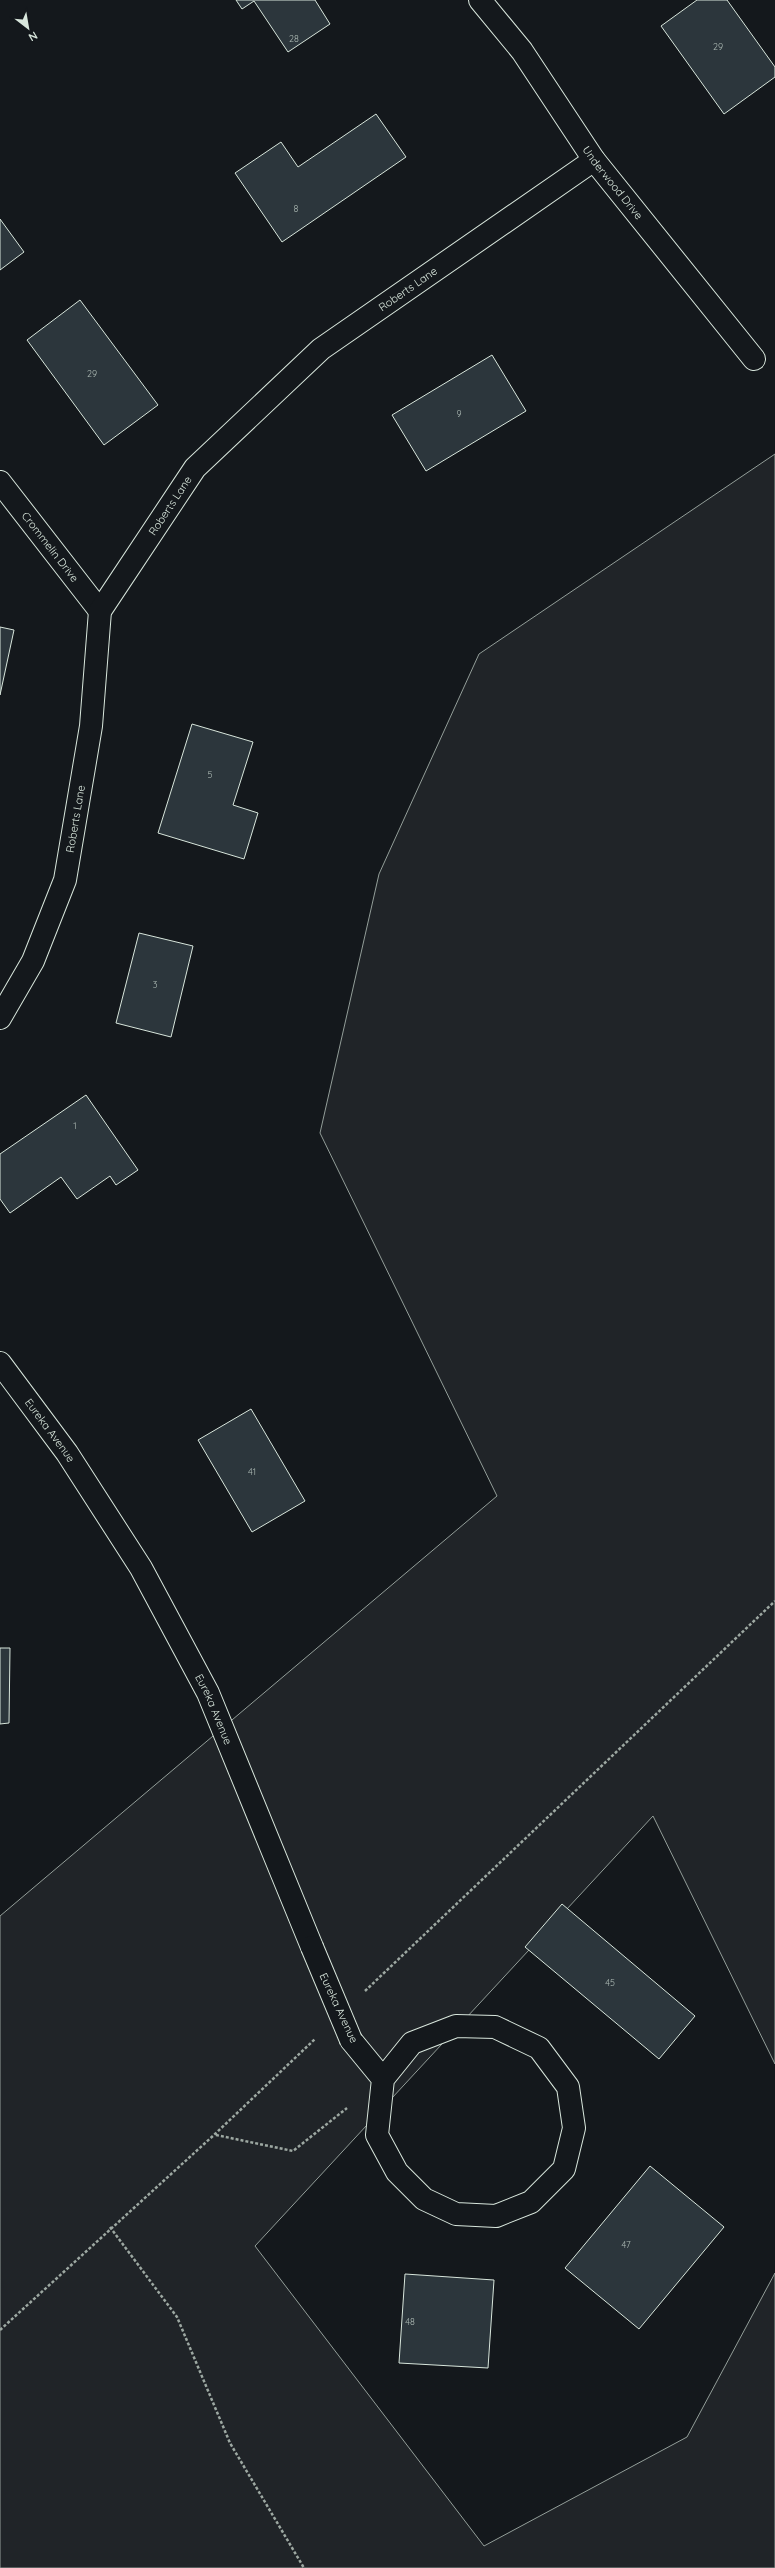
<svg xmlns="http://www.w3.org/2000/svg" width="775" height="2568" font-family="Quicksand,sans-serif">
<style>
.green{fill:#202428;stroke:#939e99}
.building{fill:#2c363c;stroke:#d8e6dc}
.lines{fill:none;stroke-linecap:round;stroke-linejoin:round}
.minor-casing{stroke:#d8e6dc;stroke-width:24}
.path{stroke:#9da8a2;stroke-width:2.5;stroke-dasharray:3 2;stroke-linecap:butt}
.minor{stroke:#14181c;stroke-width:22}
.minor-bridge-casing{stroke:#d8e6dc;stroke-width:24;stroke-linecap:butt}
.minor-bridge{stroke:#14181c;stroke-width:22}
.labels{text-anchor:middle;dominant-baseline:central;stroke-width:3;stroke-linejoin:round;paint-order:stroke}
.number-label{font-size:9px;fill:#adbab4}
.street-label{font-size:11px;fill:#d8e6dc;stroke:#14181c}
</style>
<rect width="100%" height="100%" fill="#14181c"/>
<path class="green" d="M 775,454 L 775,2064 L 653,1816 L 255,2246 L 484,2546 L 687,2437 L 775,2273 L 775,2568 L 0,2568 L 0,1916 L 497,1496 L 320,1133 L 379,874 L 479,654 Z"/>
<path class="building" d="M 236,0 L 315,0 L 330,24 L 288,52 L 254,1 L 242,9 Z
M 697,0 L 727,0 L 775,67 L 775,77 L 724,114 L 661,26 Z
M 376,114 L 406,157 L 282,242 L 235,173 L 281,142 L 298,167 Z
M 0,219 L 24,252 L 0,270 Z
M 80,300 L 158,405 L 104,445 L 27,340 Z
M 492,355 L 526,411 L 426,471 L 392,415 Z
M 0,627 L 14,630 L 0,695 Z
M 192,724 L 253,742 L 233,805 L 258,813 L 244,859 L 158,833 Z
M 139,933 L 193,946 L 171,1037 L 116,1023 Z
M 86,1095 L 138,1170 L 116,1185 L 110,1176 L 77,1199 L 61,1177 L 10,1213 L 0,1199 L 0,1154 Z
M 251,1409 L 305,1501 L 252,1532 L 198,1440 Z
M 0,1648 L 10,1648 L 9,1723 L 0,1724 Z
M 562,1904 L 695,2016 L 659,2059 L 525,1947 Z
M 650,2166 L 724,2227 L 639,2329 L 565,2268 Z
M 405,2274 L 494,2280 L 488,2368 L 399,2363 Z"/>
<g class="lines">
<g class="minor-casing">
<g id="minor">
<path id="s1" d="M 480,0 L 522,51 L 594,160 L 754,359"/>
<path id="s2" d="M 0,482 L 100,611"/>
<path id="s3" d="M 0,1018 L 33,961 L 65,880 L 91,726 L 100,611 L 195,468 L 321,349 L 594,160"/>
<path id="s4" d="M 0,1363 L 67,1453 L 141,1568 L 208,1693 L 312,1947"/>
<path d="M 351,2040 L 383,2079 L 377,2135 L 397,2172 L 424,2199 L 456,2214 L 496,2216 L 531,2202 L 564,2169 L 574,2128 L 568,2087 L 539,2048 L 495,2027 L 456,2026 L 412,2043 L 383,2079"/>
</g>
</g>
<path class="path" d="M 365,1991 L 775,1601
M 216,2135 L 293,2151 L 347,2108
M 110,2227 L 177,2317 L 230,2443 L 304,2568
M 0,2330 L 215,2134 L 315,2039"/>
<use href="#minor" class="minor"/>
<g class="minor-bridge-casing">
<path id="minor-bridge" d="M 312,1947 L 351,2040"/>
</g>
<use href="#minor-bridge" class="minor-bridge"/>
</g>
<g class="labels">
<g class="number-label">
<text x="294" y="38">28</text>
<text x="718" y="46">29</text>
<text x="296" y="208">8</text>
<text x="92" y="373">29</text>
<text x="459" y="413">9</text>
<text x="210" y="774">5</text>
<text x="155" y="984">3</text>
<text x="75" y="1125">1</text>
<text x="252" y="1471">41</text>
<text x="610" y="1982">45</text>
<text x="626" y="2244">47</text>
<text x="410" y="2321">48</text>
</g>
<g class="street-label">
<text stroke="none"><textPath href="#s1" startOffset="226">Underwood Drive</textPath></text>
<text stroke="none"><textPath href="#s3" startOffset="875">Roberts Lane</textPath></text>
<text stroke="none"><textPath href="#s3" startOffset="551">Roberts Lane</textPath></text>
<text stroke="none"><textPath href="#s2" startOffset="82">Crommelin Drive</textPath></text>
<text stroke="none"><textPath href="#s3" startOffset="215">Roberts Lane</textPath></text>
<text stroke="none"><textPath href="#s4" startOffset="84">Eureka Avenue</textPath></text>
<text stroke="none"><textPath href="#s4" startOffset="408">Eureka Avenue</textPath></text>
<text transform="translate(339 2008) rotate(65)">Eureka Avenue</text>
</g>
</g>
<g transform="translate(28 28) rotate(149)" stroke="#14181c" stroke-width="3" paint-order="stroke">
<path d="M0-3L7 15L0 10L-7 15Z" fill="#d8e6dc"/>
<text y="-6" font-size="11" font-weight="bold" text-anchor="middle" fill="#d8e6dc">N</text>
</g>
</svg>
